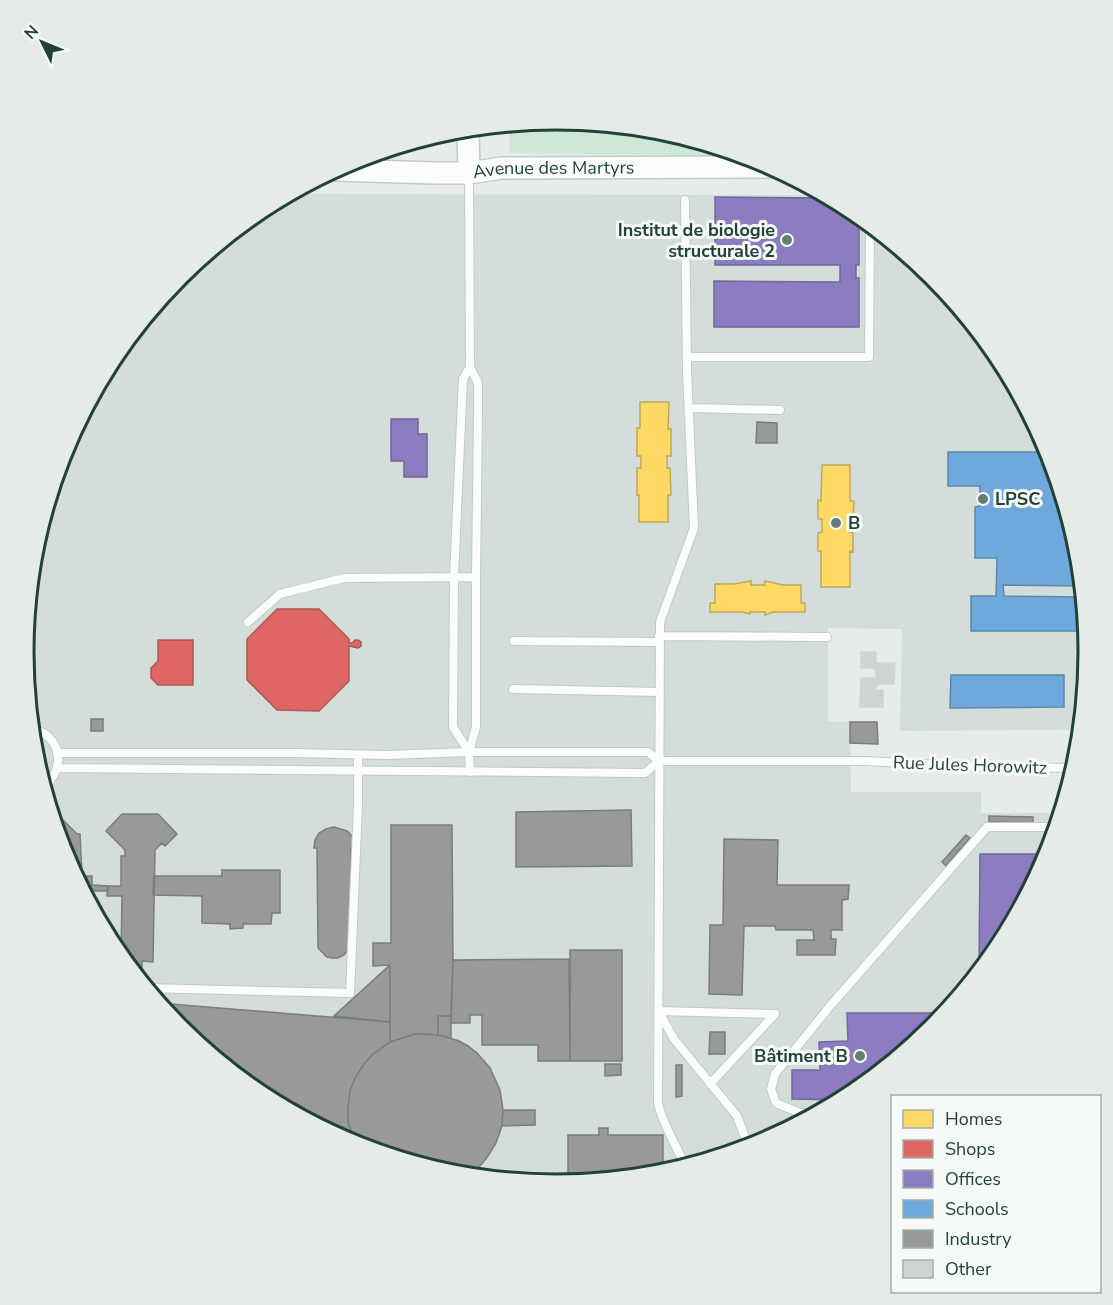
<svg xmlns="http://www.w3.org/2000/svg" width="1113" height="1305" font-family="'Nunito Sans',sans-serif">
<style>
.built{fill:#d4ddd9}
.green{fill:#cee6d6}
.homes{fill:#ffd966;stroke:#bcab58;stroke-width:1.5}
.shops{fill:#e06666;stroke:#a75b58;stroke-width:1.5}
.offices{fill:#8e7cc3;stroke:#6d6a9a;stroke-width:1.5}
.schools{fill:#6fa8dc;stroke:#5889ab;stroke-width:1.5}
.industry{fill:#999;stroke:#757f7c;stroke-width:1.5}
.building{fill:#ced4d2;stroke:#ced5d2;stroke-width:1.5}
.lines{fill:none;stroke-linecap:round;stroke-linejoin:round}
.lane-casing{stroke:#c3c9c6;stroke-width:10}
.secondary-casing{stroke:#c1cac6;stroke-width:24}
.lane{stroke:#fbfcfc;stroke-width:8}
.secondary{stroke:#fbfcfc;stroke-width:21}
.poi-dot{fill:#667d77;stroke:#f5faf7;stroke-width:2}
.labels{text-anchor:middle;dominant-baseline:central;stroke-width:6;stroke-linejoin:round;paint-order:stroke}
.street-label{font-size:18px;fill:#214139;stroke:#f5faf7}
.poi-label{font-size:18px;font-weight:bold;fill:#214139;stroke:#f5faf7;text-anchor:end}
.rim{fill:none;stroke:#214139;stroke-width:3}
</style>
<rect width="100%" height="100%" fill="#e6ece9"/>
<path class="built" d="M 291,194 L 825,195 L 853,210 L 933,276 L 999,357 L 1049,449 L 1079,549 L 1089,653 L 1081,730 L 900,731 L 902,629 L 828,628 L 828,721 L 850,722 L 851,792 L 981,792 L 981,813 L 1062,813 L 1048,857 L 999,949 L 933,1029 L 852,1095 L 760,1145 L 660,1175 L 556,1185 L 452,1175 L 352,1144 L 260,1095 L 180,1029 L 114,948 L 64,856 L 34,756 L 24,652 L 34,548 L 65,448 L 114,356 L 180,276 L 261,210 Z"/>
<path class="green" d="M 543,121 L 569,121 L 661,130 L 746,156 L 509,153 L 510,125 Z"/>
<path class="homes" d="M 640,402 L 669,402 L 668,429 L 671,429 L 671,456 L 667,456 L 667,468 L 670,468 L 671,495 L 668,495 L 668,522 L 639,522 L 639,495 L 637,495 L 637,468 L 641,468 L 641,456 L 637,456 L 637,428 L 640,428 Z
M 822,465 L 850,465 L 850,501 L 854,501 L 853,520 L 850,519 L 849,532 L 853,533 L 853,552 L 850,551 L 850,587 L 821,587 L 821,551 L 818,551 L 818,533 L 822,532 L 822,519 L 818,519 L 818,500 L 821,501 Z
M 751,581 L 751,585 L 765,585 L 765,581 L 783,585 L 801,585 L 801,603 L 805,603 L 805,612 L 773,612 L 765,615 L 765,612 L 750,612 L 750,614 L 742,612 L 710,612 L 710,603 L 715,603 L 715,584 L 734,584 Z"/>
<path class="shops" d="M 277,609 L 319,609 L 349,639 L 349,643 L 352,643 L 355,640 L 358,640 L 361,642 L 361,646 L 358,648 L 349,646 L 349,681 L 319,711 L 277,710 L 247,680 L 247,639 Z
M 158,640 L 193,640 L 193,685 L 158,685 L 151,678 L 151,668 L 158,661 Z"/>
<path class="offices" d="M 715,197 L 830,198 L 853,210 L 859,215 L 859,265 L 856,265 L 856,278 L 859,278 L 859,327 L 714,327 L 714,281 L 840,282 L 840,265 L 715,265 Z
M 391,419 L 418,419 L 418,434 L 427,434 L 427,477 L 404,477 L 404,461 L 391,461 Z
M 980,854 L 1049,854 L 999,949 L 983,969 L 979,969 Z
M 847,1013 L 933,1013 L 933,1028 L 852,1095 L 844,1100 L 792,1099 L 792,1070 L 820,1070 L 819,1042 L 848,1041 Z"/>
<path class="schools" d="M 948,452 L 1050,452 L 1079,549 L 1082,586 L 1003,585 L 1004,596 L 1083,597 L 1087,631 L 971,631 L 971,596 L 996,596 L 997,558 L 975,558 L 975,507 L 980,506 L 980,486 L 948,486 Z
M 951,675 L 1064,675 L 1064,707 L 950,708 Z"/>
<path class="industry" d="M 757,422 L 777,423 L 777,443 L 756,443 Z
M 91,719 L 103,719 L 103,731 L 91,731 Z
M 850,722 L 877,722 L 878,744 L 850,743 Z
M 631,810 L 632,866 L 516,867 L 516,812 Z
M 122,814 L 158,814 L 177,834 L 165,846 L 162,843 L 155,850 L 153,962 L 142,961 L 142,967 L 130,968 L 129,962 L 125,961 L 121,957 L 122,896 L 107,896 L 108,886 L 121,886 L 121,856 L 125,856 L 125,850 L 106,831 Z
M 989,816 L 1033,817 L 1033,823 L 989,822 Z
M 53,817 L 59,817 L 59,823 L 63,823 L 64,821 L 77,834 L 80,834 L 82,876 L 92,876 L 92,885 L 108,886 L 107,891 L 93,891 L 93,894 L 85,894 L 64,856 Z
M 391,825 L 452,825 L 453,960 L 451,1016 L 438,1016 L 438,1035 L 415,1034 L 390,1042 L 390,965 L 373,966 L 373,943 L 391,943 Z
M 334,827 L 347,831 L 351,835 L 355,842 L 355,848 L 351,848 L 350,947 L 344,955 L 338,958 L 332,958 L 327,957 L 318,948 L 317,848 L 314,848 L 315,840 L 319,833 L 326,829 Z
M 966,835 L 970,838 L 946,866 L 942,862 Z
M 724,839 L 778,840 L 777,885 L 849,885 L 848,899 L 842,900 L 842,930 L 831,930 L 831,939 L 836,939 L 835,955 L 797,955 L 797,940 L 814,940 L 813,930 L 776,930 L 775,926 L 744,926 L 742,995 L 709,994 L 710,925 L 723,925 Z
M 222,870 L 280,870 L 280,913 L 272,913 L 271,924 L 243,924 L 243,928 L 230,929 L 230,924 L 202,923 L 202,896 L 153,895 L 154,876 L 222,876 Z
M 570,950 L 622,950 L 622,1061 L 570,1061 Z
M 569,959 L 570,1061 L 538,1061 L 538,1045 L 482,1045 L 482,1015 L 470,1015 L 470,1023 L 451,1023 L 453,960 Z
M 390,965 L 390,1022 L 334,1016 Z
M 158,1003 L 390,1022 L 390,1042 L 373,1054 L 364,1064 L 355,1078 L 350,1091 L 348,1107 L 348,1122 L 356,1145 L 260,1095 L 180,1029 Z
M 438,1016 L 451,1016 L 451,1038 L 438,1035 Z
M 710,1032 L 725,1032 L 725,1054 L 709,1054 Z
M 415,1034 L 429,1034 L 443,1036 L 459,1041 L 468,1046 L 477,1053 L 490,1068 L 500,1090 L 503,1110 L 502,1126 L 496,1143 L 486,1159 L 478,1168 L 467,1176 L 452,1175 L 356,1145 L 353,1138 L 348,1122 L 348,1107 L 350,1091 L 355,1078 L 364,1064 L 373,1054 L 390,1042 Z
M 605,1064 L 621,1064 L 621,1075 L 605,1076 Z
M 676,1065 L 682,1065 L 682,1096 L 676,1097 Z
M 503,1110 L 535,1110 L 535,1125 L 502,1126 Z
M 599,1128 L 608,1128 L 608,1135 L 663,1135 L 663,1165 L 647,1165 L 647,1176 L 593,1181 L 593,1176 L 568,1176 L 568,1135 L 599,1135 Z"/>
<path class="building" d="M 861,652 L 876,652 L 876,663 L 895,663 L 894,684 L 876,684 L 876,690 L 883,690 L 883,707 L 860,707 L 861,678 L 876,678 L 876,668 L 861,668 Z"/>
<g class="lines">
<g class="lane-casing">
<path id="lane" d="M 469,176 L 470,367 L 478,383 L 478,413 L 476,577 L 476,727 L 469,752 L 470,772
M 685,200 L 687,371 L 694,528 L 660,622 L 658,1103 C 663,1126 677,1145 685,1167
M 687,357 L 869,357 L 870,224
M 689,408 L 780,410
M 248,622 L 280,594 L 344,578 L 476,577
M 659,636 L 827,637
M 514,641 L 659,642
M 513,689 L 660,692
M 32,729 C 36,730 41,731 45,734 C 64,748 61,773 44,787
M 469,752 L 453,727 L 454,577 L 463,379 L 470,367
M 57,753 L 296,753 L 387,755 L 469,752 L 648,752 L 659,761
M 57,768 L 645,773 L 659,761 L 865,761 L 981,767 L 1075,768
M 146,988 L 350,993 L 358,804 L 358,755
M 658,1011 L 775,1014 L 710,1084
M 659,1012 L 674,1039 L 737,1116 L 749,1148
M 819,1113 L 800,1113 L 776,1103 L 771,1089 L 775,1074 L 831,1005 L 987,827 L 1057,827"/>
</g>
<g class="secondary-casing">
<g id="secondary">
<path d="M 468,129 L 469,173"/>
<path id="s1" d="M 335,170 L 436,173 L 469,173 L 502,168 L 772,167"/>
</g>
</g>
<use href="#lane" class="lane"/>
<use href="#secondary" class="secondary"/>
</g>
<g class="poi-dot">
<circle cx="787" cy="240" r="6"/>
<circle cx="983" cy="499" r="6"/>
<circle cx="836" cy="523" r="6"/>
<circle cx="860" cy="1056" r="6"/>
</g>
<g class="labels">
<g class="street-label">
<text stroke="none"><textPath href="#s1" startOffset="219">Avenue des Martyrs</textPath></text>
<text transform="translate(970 765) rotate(2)">Rue Jules Horowitz</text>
</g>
<g class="poi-label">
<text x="775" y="230">Institut de biologie<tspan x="775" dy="21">structurale 2</tspan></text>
<text x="995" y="499" text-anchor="start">LPSC</text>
<text x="848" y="523" text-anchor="start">B</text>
<text x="848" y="1056">Bâtiment B</text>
</g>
</g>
<path d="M0 0H1113V1305H0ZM34 652a522 522 0 1 1 1044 0a522 522 0 1 1-1044 0Z" fill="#e4ebe8" fill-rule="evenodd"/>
<path class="rim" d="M34 652a522 522 0 1 1 1044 0a522 522 0 1 1-1044 0Z"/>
<rect x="891" y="1095" width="210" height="198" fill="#f5faf7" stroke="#a0b0ab" stroke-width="1.5"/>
<rect x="903" y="1110" width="30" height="18" fill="#ffd966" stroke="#a0b0ab" stroke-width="1.5"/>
<text x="945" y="1125" font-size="18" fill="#214139">Homes</text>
<rect x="903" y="1140" width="30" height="18" fill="#e06666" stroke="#a0b0ab" stroke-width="1.5"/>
<text x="945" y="1155" font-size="18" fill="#214139">Shops</text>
<rect x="903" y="1170" width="30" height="18" fill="#8e7cc3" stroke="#a0b0ab" stroke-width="1.5"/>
<text x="945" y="1185" font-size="18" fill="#214139">Offices</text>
<rect x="903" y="1200" width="30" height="18" fill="#6fa8dc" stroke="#a0b0ab" stroke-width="1.5"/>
<text x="945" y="1215" font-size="18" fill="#214139">Schools</text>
<rect x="903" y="1230" width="30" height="18" fill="#999999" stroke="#a0b0ab" stroke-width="1.5"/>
<text x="945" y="1245" font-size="18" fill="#214139">Industry</text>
<rect x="903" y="1260" width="30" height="18" fill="#ced4d2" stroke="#a0b0ab" stroke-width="1.5"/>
<text x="945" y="1275" font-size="18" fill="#214139">Other</text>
<g transform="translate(42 42) rotate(313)" stroke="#f5faf7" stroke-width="4.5" paint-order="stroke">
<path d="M0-4.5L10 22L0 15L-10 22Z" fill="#214139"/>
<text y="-9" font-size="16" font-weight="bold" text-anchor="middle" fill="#214139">N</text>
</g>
</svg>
